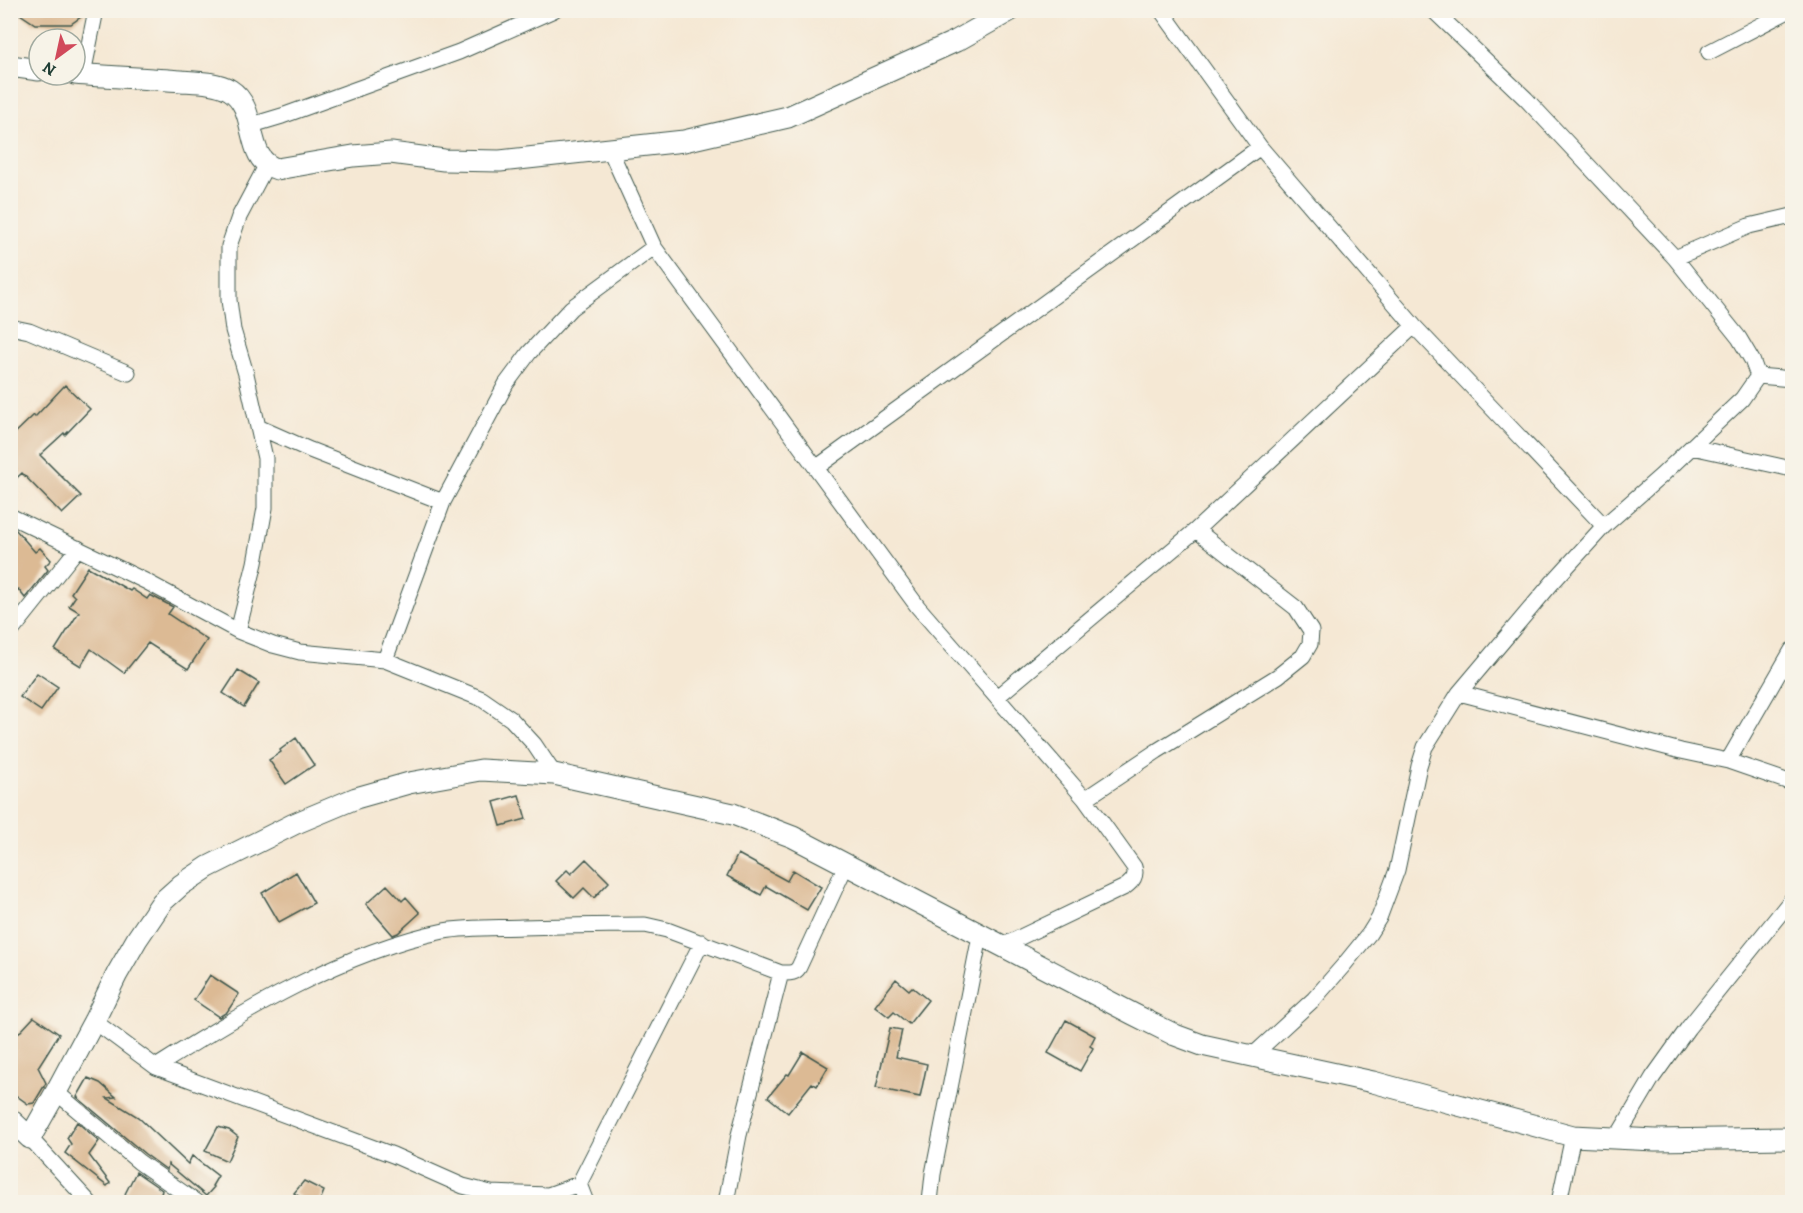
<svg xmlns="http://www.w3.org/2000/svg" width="1803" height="1213" font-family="Alegreya,serif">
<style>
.building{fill:#dcba94}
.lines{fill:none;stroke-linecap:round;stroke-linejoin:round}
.street-casing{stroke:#3f574c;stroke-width:17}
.secondary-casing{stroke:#3f574c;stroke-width:23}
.street{stroke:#fff;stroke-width:15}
.secondary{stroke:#fff;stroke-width:21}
</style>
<rect width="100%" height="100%" fill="#f7f3e8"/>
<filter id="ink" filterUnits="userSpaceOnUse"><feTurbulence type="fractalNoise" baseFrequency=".0167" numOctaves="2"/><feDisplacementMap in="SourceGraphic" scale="12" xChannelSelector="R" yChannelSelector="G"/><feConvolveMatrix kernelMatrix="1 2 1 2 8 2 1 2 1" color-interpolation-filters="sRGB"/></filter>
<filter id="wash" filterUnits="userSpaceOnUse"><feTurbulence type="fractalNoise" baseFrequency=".008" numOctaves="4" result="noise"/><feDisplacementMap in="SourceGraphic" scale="24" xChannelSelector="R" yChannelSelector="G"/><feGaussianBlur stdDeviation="1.35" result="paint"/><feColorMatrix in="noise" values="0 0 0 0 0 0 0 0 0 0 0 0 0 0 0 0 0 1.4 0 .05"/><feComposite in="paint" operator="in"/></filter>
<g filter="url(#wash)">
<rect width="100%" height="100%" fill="#f5e8d4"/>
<g id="blocks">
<path class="building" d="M 14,10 L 86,10 L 85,14 L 71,24 L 35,24 Z
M 65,385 L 90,409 L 65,435 L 64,433 L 40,455 L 81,496 L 62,514 L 22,473 L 10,484 L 10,438 L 34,415 L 35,417 Z
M 10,527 L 16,530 L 35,552 L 40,548 L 51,560 L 45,566 L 48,570 L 25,598 L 18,589 L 10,598 Z
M 88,567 L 130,591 L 132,589 L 147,599 L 150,595 L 173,607 L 168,614 L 207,640 L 188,669 L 148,643 L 124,673 L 91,649 L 81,666 L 55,650 L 79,612 L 69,606 L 75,597 L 71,593 Z
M 238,670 L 259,683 L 244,707 L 223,693 Z
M 37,673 L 58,687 L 41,711 L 20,697 Z
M 296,738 L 314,765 L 286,784 L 269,760 L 281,752 L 280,750 Z
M 519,795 L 526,819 L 501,826 L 494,802 Z
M 738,854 L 787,881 L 793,870 L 821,887 L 807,910 L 766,886 L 761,895 L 727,876 Z
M 586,859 L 609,882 L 594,898 L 584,888 L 574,898 L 556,881 L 567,870 L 571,874 Z
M 296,872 L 314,903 L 279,922 L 262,893 Z
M 387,885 L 402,901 L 406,897 L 420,913 L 398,933 L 393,935 L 366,904 Z
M 210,975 L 239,994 L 227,1012 L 219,1017 L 194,1000 Z
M 896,979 L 909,990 L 912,987 L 928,1000 L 909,1024 L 894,1012 L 889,1017 L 875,1006 Z
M 34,1017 L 59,1034 L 38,1067 L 46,1083 L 34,1103 L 28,1104 L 10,1091 L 10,1037 L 21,1031 Z
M 1066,1020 L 1095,1036 L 1090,1046 L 1093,1048 L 1080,1071 L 1048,1053 Z
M 890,1028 L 902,1030 L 896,1057 L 927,1064 L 920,1097 L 876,1088 Z
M 803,1052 L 828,1067 L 817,1086 L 812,1083 L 788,1113 L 768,1097 L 787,1074 L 789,1075 Z
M 88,1078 L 100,1083 L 116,1097 L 107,1098 L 138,1117 L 188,1164 L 192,1156 L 218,1176 L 212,1186 L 214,1187 L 206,1196 L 168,1164 L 167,1170 L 145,1154 L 77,1097 Z
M 77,1122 L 99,1141 L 89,1155 L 110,1183 L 107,1186 L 65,1153 L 71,1144 L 67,1138 Z
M 218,1127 L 229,1130 L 238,1137 L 227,1161 L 205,1151 Z
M 136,1172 L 162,1190 L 159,1203 L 137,1203 L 125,1194 Z
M 304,1181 L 324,1191 L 319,1203 L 309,1203 L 294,1193 Z"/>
</g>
</g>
<g filter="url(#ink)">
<use href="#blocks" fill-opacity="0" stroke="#3f574c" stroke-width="1.5"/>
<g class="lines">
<g class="street-casing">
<path id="street" d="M 1161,10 L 1260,147 L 1414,326 L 1604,526
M 1709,52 L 1790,10
M 83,74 L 96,10
M 252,125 L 282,116 L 459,52 L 554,10
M 610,150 L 654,247 L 918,607 L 1085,799 L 1134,867 C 1137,876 1133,881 1125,887 L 1002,946
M 1675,258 L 1749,226 L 1792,216
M 10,327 L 29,331 L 128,373
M 1758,376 L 1792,379
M 258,427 L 310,450 L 443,502
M 1692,447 L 1792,469
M 816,468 L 1260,147
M 10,516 L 145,581 L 238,631 L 273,645 L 300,652 L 385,660 L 482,699 L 511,719 L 534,744 L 554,774
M 238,631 L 255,563 L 265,508 L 265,458 L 246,374 L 233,330 L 229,300 L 229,246 L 239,217 L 266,166
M 10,633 L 78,548
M 385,660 L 443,502 L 506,384 L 529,353 L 571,308 L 654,247
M 1459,693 L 1681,751 L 1728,761 L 1792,783
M 997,697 L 1196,530 L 1414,326
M 1728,761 L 1792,650
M 1085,799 L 1157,751 L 1278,676 L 1303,656 L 1310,644 L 1311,631 L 1296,608 L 1196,530
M 94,1021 L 156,1067 L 393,1155 L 463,1186 L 491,1193 L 548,1195 L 579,1184
M 1251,1057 L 1314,999 L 1343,966 L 1369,934 L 1379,918 L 1397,870 L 1419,766 L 1425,747 L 1459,693 L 1552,583 L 1604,526 L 1661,476 L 1742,399 L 1758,376 L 1752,360 L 1739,338 L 1675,258 L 1526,99 L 1433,10
M 156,1067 C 241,1013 344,951 444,931 C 469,927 496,928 522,927 C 563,926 604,925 645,925 L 667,930 L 781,973 C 789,973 795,974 799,967 L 846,865
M 56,1092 L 139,1162 L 196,1202
M 30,1138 L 89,1202
M 1616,1139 L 1653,1077 L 1688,1028 L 1792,899
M 586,1202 L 579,1184 L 702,942
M 726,1202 L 739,1135 L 781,973
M 930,1202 L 933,1174 L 980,936
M 1559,1202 L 1573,1136"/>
</g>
<g class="secondary-casing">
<path id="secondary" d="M 10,66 L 39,70
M 75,74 C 110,77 146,78 181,81 C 196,82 217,82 230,90 C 260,109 243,160 277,169 L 353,156 L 391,153 L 444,160 L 500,161 L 684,141 L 788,117 L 956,41 L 1011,10
M 10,1119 L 30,1138 L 56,1092 L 94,1021 L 117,974 L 137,939 L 162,902 L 181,885 L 208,867 L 294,824 L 356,798 L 409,783 L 481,770 L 554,774 L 733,814 L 793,837 L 1133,1014 L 1175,1035 L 1202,1045 L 1373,1082 L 1573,1136 L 1655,1140 L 1792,1138"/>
</g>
<use href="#street" class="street"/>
<use href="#secondary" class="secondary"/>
</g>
</g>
<rect width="1803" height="1213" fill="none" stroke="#f7f3e8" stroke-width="36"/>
<g transform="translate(57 57) rotate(213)"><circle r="28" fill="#f7f3e8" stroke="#a1aaa0" stroke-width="1.5"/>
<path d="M0-4.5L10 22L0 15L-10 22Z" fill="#d1495b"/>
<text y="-9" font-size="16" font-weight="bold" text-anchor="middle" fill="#1f3d34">N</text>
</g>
</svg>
